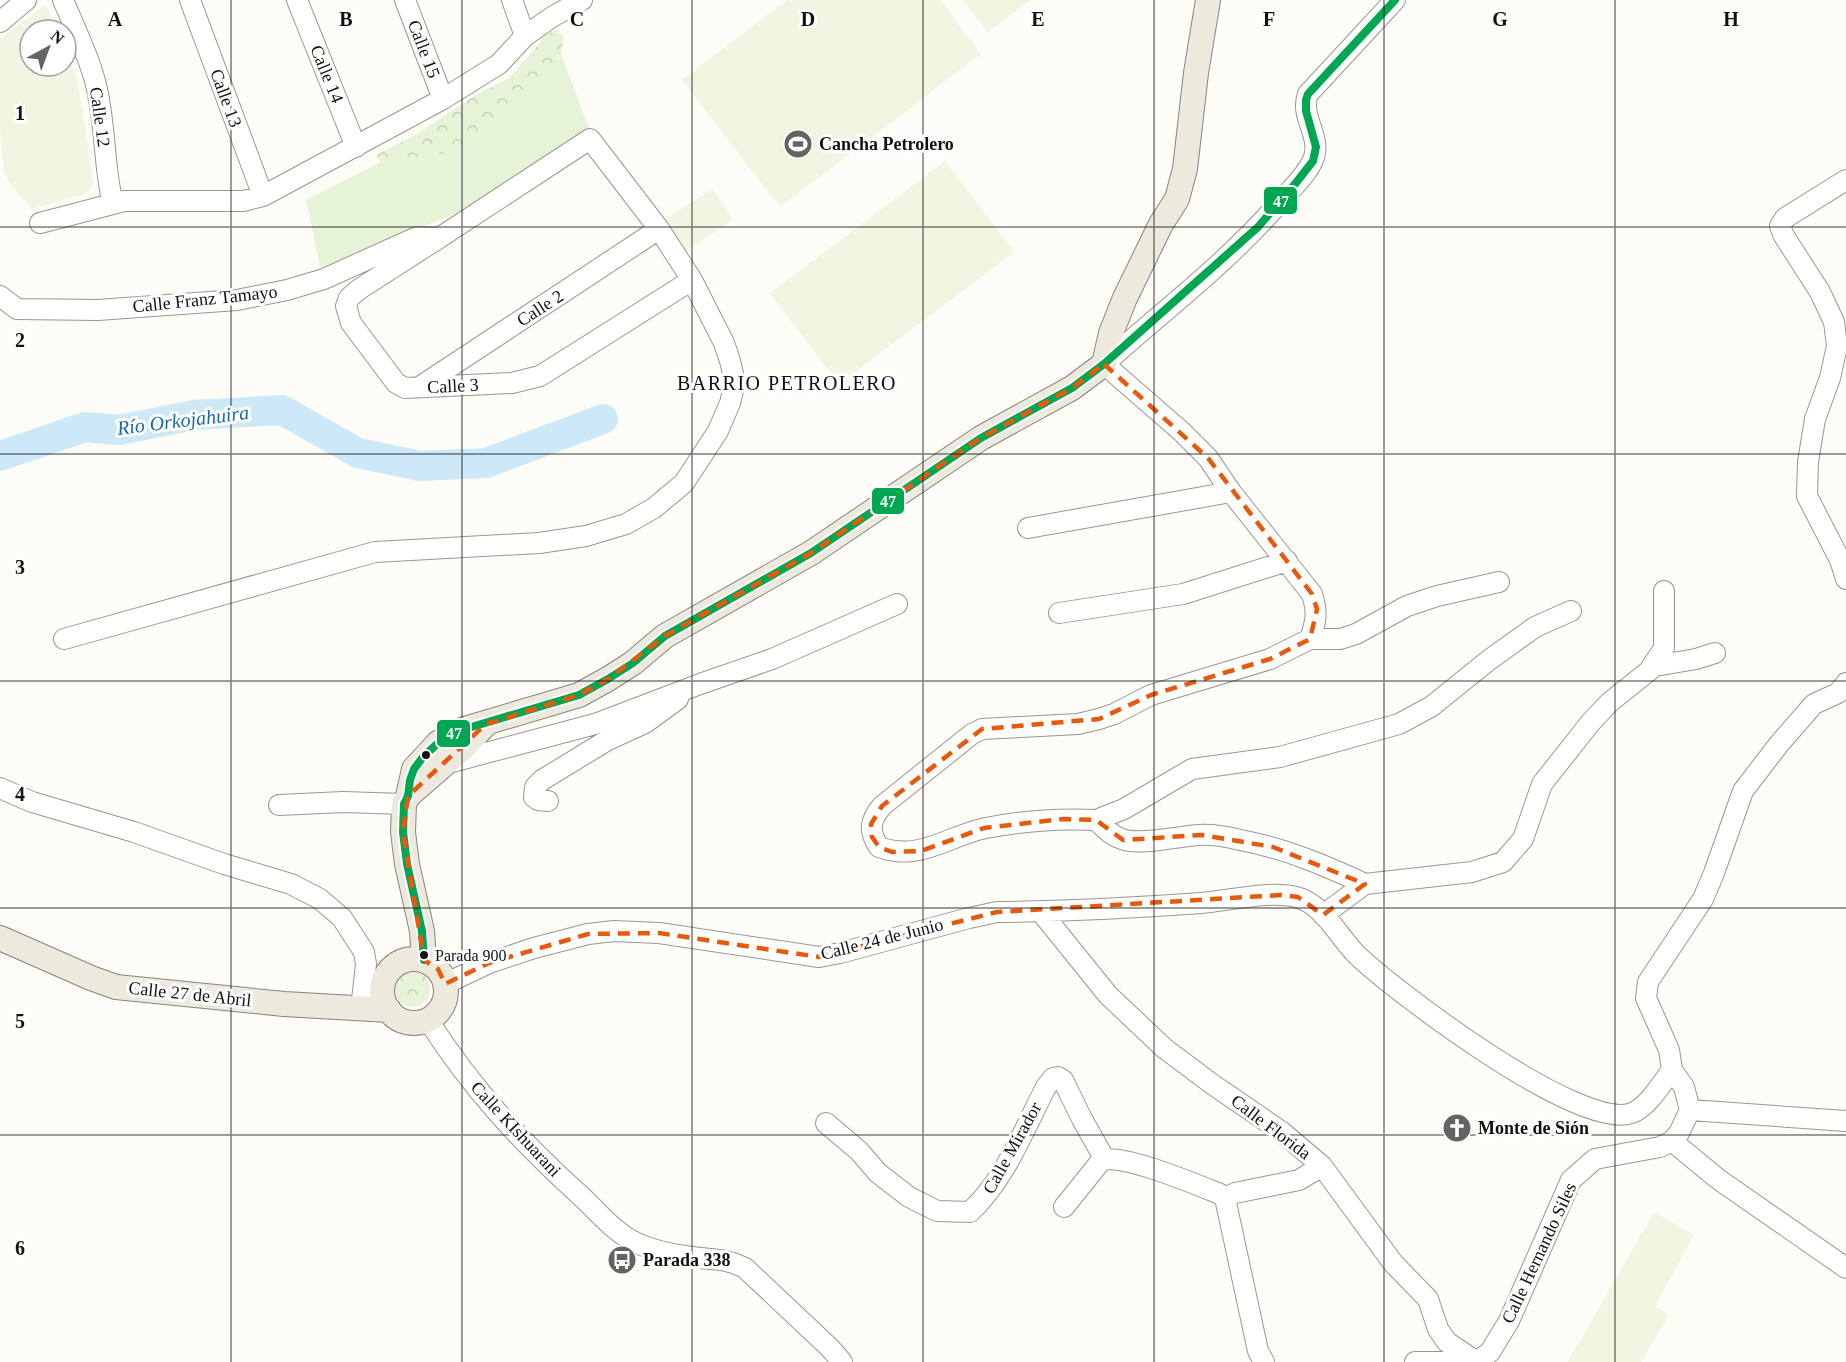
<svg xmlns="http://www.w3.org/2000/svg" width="1846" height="1362" font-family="'Times New Roman',serif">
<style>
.grass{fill:#e7f3d7}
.park{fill:url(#park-crowns)}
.pitch{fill:#f0f6e1}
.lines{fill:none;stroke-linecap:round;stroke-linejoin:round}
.river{stroke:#cde8f7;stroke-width:30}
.minor-casing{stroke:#979795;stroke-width:22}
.major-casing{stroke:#858482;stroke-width:26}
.minor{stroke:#fffffe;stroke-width:20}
.major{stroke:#ede9dc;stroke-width:24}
.bus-1-casing{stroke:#fff;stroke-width:12}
.bus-1{stroke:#00a651;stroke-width:8}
.marked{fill:none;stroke:#e8590c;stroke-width:4.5;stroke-dasharray:12 8;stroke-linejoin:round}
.grid{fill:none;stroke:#111;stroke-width:1.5;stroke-opacity:0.55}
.bus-dot{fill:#111;stroke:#fff;stroke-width:2}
.labels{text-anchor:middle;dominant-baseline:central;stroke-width:6;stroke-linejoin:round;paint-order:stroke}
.bus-label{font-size:16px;fill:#111;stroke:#fff;text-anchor:start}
.street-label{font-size:18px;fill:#111;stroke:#fff}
.poi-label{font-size:18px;font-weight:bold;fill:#111;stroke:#fff;text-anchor:start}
.neighbourhood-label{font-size:20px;letter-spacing:1.5px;fill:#111;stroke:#fff}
.water-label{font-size:20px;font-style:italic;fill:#1768a6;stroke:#fff}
.grid-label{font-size:20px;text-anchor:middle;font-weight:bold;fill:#111;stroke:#fff;stroke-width:6;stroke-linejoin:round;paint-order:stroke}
.line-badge{stroke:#fff;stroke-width:2}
.badge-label{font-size:16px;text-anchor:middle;font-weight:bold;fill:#fff}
</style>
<defs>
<pattern id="park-crowns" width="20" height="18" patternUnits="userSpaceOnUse" patternTransform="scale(1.5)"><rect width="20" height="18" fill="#e7f3d7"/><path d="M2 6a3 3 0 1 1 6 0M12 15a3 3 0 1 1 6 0" fill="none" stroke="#c5cfb8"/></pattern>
</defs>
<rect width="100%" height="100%" fill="#fdfcf7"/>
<path class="grass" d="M 561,54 L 589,128 L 489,200 L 411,231 L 321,271 L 306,200 L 381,162 L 446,153 L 537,85 Z"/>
<path class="park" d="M 557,30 L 564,37 L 561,54 L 537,85 L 491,133 L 446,153 L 381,162 L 376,155 L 417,134 L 474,96 L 509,78 L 539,44 L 542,36 Z
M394 989a18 18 0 1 1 36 0a18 18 0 1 1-36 0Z"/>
<path class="pitch" d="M 787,0 L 940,0 L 981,54 L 780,207 L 682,80 Z
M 963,0 L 1030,0 L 988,32 Z
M 44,6 L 47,7 L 57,30 L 30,30 L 30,66 L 66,66 L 66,52 L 78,82 L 93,183 L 90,190 L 84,194 L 31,209 L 7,179 L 4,171 L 0,127 L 0,39 Z
M 945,161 L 1014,252 L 839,384 L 770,293 Z
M 713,189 L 733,220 L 684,252 L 664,220 Z
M 1654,1212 L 1694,1235 L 1655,1306 L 1669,1315 L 1641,1362 L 1568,1362 Z"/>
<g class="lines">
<path class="river" d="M 0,456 L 85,427 L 119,430 L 194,415 L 282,410 L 358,453 L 420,466 L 486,463 L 603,419"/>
<g class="minor-casing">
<path id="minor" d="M 63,0 C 74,26 88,54 95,81 C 106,121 103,164 113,204
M 190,0 L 263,196
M 297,0 L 356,147
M 405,0 L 443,99
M 512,0 L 525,36
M 0,22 L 26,0
M 1846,180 L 1785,218 L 1780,226 L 1784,236 L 1820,292 L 1834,322 L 1837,346 L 1830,378 L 1815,419 L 1808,462 L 1807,496 L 1840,560 L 1846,579
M 40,223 L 124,201 L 243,201 L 263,196 L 443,99 L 499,64 L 525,36 L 552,17 L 582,0
M 439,238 L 358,290 L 349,298 L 346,306 L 351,323 L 396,383 L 405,388 L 512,383 L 540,376 L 692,280
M 0,296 L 17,309 L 98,310 L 237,300 L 287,290 L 324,279 L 417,237 L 439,238 L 590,139 L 659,229 L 692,280 L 724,343 L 730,361 L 735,382 L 730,403 L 718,431 L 684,483 L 654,508 L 626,524 L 586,536 L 539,543 L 375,552 L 64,639
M 421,386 L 659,229
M 1028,528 L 1231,492
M 1059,613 L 1183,594 L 1287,561
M 1310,639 C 1316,621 1318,613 1312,594 L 1231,492 L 1208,458 L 1182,432 L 1104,364 C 1163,311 1227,263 1279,203 C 1290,190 1306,176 1313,160 C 1323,137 1299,117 1308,94 L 1395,0
M 1650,669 L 1664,648 L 1664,591
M 448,763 L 595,724 L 700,684 L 772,659 L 897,604
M 0,788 L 32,802 L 134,832 L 224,864 L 291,884 L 320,899 L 342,918 L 364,952 L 366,964 L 361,1009
M 548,801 L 538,800 L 534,797 L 535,787 L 542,780 L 606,741 L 645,723 L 678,699
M 279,805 L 343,802 L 404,804
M 1096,820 L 1124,809 L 1192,769 L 1280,757 L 1399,724 L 1432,706 L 1489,660 L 1535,627 L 1571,611
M 1365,884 C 1324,865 1284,848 1240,840 C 1228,837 1212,834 1199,835 C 1180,836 1139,846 1122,839 C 1112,836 1104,828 1096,820 C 1059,818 1022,821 986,828 C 947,836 920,862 879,847 C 868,831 870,820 882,806 L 972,734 L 982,729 L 1078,724 L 1099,719 L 1114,714 L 1151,695 L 1270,659 L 1310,639 L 1340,639 L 1356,634 L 1407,606 L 1437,596 L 1499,582
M 1041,912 L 1108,995 L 1164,1048 L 1212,1084 L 1282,1132 L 1322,1166 L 1393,1263 L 1428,1299 L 1438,1329 L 1447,1342 L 1477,1362
M 1323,915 L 1365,884 L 1472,872 L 1503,862 L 1523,839 L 1542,784 L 1591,722 L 1610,702 L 1655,666 L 1696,659 L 1715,653
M 445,984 L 489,963 L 534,948 L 588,934 L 614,931 L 659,933 L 819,957 L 840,953 L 969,918 L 997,912 C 1065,911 1134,908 1201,903 C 1228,901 1272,890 1296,897 C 1324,904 1338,937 1358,956 C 1397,993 1581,1132 1632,1113 C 1648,1107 1661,1084 1672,1070 L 1669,1050 L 1646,998 L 1648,982 L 1703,899 L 1714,873 L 1743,791 L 1779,744 L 1814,704 L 1838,693 L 1846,683
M 428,1020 C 472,1089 522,1143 583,1198 C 600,1214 617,1235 639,1244 C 655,1251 675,1255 692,1257 C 712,1260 726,1258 745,1268 L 830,1348 L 842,1362
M 1690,1110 L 1846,1121
M 826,1123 L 859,1151 L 878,1173 L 909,1197 L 937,1211 L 970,1212 C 1005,1180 1024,1129 1046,1087 L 1053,1078 L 1058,1077 L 1063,1080 L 1082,1119 L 1104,1158
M 1672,1141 L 1718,1179 L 1846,1268
M 1225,1198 L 1235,1193 L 1299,1180 L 1322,1166
M 1064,1207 L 1101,1161 C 1117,1151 1200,1186 1220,1194 L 1225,1198 L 1258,1351 L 1264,1362
M 1415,1362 L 1477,1362
M 1477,1362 L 1490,1352 L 1509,1321 L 1571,1180 L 1595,1159 L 1660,1147 L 1672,1141 L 1679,1133 L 1690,1110 L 1684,1087 L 1672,1070"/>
</g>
<g class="major-casing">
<path id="major" d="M 408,796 L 463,748 L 486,724
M 0,938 L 91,978 L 116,987 L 284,1004 L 389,1010
M382 991a32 32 0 1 1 64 0a32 32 0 1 1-64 0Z
M 424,960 L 422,931 L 407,864 L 403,832 L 404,804 L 408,796 L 414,769 L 438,743 L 458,731 L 579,695 L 608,679 L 633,663 L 665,636 L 811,553 L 981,438 L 1072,388 L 1104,364 L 1111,333 L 1125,298 L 1161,224 L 1177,199 L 1185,169 L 1196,73 L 1208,0"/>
</g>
<use href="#minor" class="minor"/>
<use href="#major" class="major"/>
<g class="bus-1-casing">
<path id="bus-1" d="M 424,960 L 422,931 L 407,864 L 403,832 L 404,804 L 408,796 L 410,780 L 414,769 L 423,757 L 438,743 L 458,731 L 579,695 L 608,679 L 633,663 L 665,636 L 811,553 L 981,438 L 1072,388 L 1104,364 L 1258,227 L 1295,184 L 1313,161 L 1316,147 L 1306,111 L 1306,100 L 1308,94 L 1395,0"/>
</g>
<use href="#bus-1" class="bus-1"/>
</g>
<path class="marked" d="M 1104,364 L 1208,458 L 1312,594 L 1317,609 L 1310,639 L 1270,659 L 1151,695 L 1099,719 L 982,729 L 882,806 L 871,824 L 872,837 L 879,847 L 892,852 L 921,851 L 984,828 L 1063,819 L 1096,820 L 1123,840 L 1202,835 L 1273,847 L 1365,884 L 1323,915 L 1298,897 L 1281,895 L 997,912 L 819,957 L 659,933 L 588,934 L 489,963 L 445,984 L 438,969 L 424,960 L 403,832 L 408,796 L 486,724 L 579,695 L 608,679 L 665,636 L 811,553 L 981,438 L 1072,388 Z"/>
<path class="grid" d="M 231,0 L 231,1362M 462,0 L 462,1362M 692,0 L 692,1362M 923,0 L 923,1362M 1154,0 L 1154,1362M 1384,0 L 1384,1362M 1615,0 L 1615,1362M 0,227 L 1846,227M 0,454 L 1846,454M 0,681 L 1846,681M 0,908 L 1846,908M 0,1135 L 1846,1135"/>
<defs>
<g id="stadium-disc" transform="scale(1.5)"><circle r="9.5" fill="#646362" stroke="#fff"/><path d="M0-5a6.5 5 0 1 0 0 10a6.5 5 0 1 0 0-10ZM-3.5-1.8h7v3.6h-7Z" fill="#fff"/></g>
<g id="church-disc" transform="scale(1.5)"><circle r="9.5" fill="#646362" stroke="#fff"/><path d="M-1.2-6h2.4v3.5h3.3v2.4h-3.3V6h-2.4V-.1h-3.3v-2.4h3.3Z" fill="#fff"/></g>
<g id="bus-disc" transform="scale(1.5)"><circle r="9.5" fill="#646362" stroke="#fff"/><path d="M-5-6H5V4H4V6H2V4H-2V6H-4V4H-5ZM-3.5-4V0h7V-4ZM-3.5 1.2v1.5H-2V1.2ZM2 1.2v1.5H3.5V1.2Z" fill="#fff"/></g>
</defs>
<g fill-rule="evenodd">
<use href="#stadium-disc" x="798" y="144"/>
<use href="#church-disc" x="1457" y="1128"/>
<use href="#bus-disc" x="622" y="1260"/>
</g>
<g class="bus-dot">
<circle cx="426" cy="755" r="5"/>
<circle cx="424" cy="955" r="5"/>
</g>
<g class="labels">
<g class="bus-label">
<text x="435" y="955">Parada 900</text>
</g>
<g class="street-label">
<text transform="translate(424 49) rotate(69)">Calle 15</text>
<text transform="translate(327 74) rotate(68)">Calle 14</text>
<text transform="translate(226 98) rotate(70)">Calle 13</text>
<text transform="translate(100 117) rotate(82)">Calle 12</text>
<text transform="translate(205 299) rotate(-6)">Calle Franz Tamayo</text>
<text transform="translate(540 308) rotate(-33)">Calle 2</text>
<text transform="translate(453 386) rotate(-3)">Calle 3</text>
<text transform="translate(882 939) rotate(-14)">Calle 24 de Junio</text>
<text transform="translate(190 994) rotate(6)">Calle 27 de Abril</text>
<text transform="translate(1271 1127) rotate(37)">Calle Florida</text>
<text transform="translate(516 1129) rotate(47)">Calle KIshuarani</text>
<text transform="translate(1012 1148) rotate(-61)">Calle Mirador</text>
<text transform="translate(1539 1253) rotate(-65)">Calle Hernando Siles</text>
</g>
<g class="poi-label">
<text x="819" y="144">Cancha Petrolero</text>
<text x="1478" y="1128">Monte de Sión</text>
<text x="643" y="1260">Parada 338</text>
</g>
<g class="neighbourhood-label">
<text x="787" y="383">BARRIO PETROLERO</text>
</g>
<g class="water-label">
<text transform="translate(183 420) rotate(-7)">Río Orkojahuira</text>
</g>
</g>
<g class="grid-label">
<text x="115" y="26">A</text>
<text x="346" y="26">B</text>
<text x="577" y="26">C</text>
<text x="808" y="26">D</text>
<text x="1038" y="26">E</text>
<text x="1269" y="26">F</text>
<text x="1500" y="26">G</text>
<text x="1731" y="26">H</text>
<text x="20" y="120">1</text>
<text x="20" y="347">2</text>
<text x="20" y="574">3</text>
<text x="20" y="801">4</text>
<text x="20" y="1028">5</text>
<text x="20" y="1255">6</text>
</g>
<g class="line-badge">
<rect x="1263" y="186" width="35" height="29" rx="6" fill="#00a651"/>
<rect x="871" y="487" width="34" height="28" rx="6" fill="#00a651"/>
<rect x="436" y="719" width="35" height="29" rx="6" fill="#00a651"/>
</g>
<g class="badge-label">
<text x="1281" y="207">47</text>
<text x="888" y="507">47</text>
<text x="454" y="739">47</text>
</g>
<g transform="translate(48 48) rotate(41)"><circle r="28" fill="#ffffff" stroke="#a0a0a0" stroke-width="1.5"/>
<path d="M0-4.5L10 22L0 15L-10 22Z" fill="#646362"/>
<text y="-9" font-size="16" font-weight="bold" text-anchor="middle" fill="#111111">N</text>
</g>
</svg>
